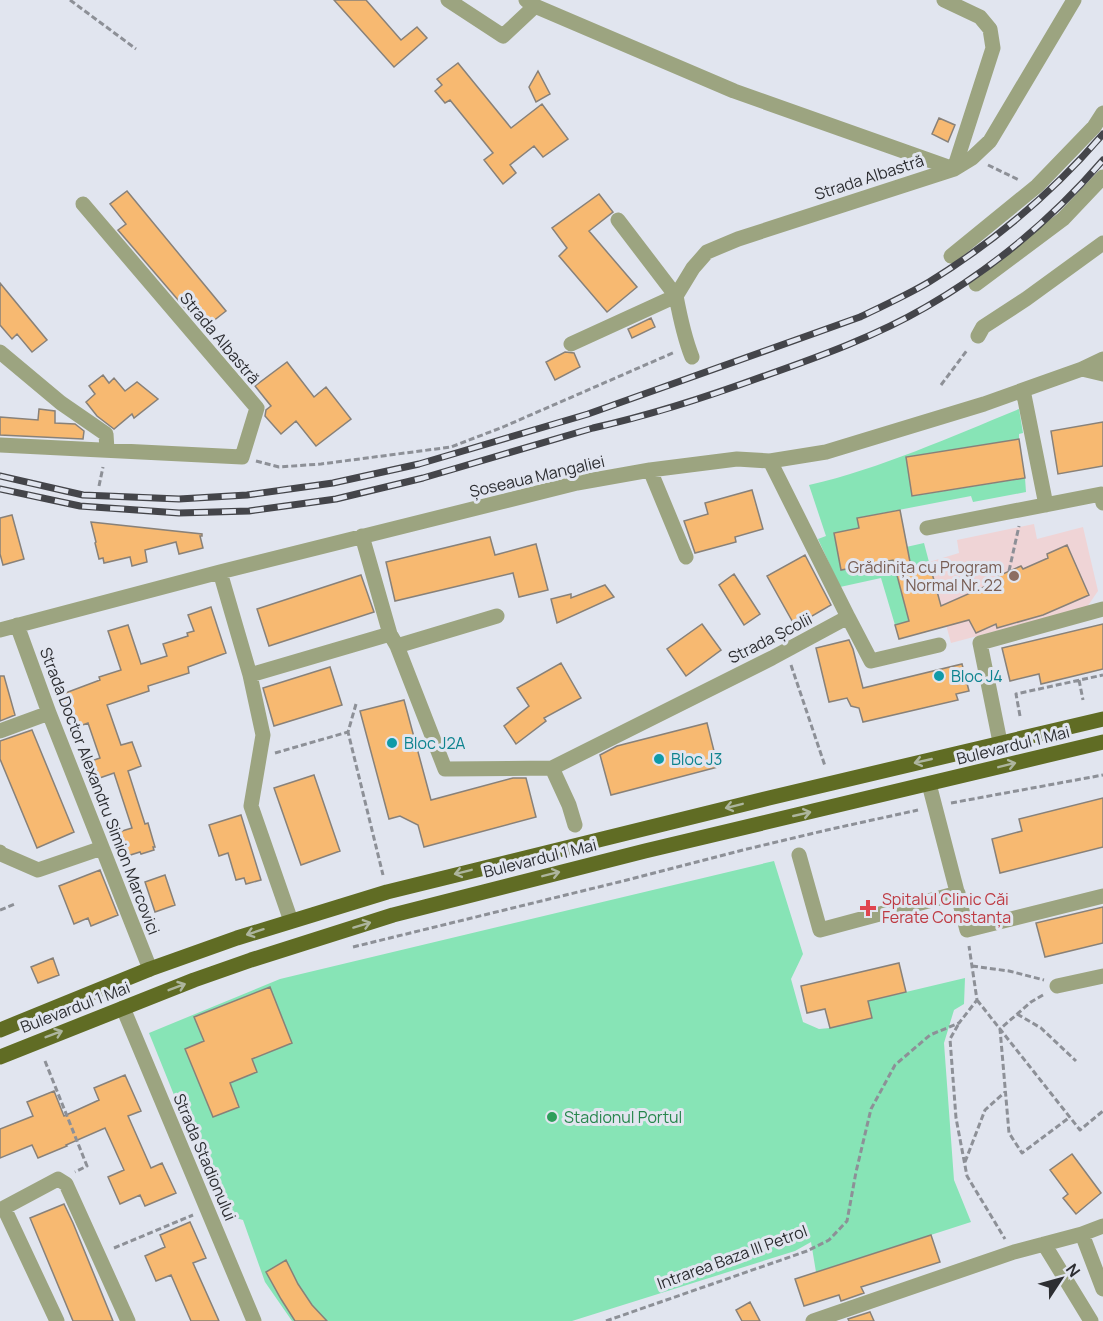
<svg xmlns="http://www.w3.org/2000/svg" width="1103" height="1321" font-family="Manrope,sans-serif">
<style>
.education{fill:#efd4d6}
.green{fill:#87e4b6}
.building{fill:#f7b971;stroke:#888179;stroke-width:1.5}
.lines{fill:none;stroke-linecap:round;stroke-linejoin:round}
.path{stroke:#8d9097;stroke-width:3;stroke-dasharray:6 3;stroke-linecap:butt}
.minor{stroke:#9ca480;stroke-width:15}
.major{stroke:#606c24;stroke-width:15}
.rail-casing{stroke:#44454a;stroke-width:7}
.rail{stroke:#e1e5ef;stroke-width:4.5;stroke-dasharray:14;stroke-linecap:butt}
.oneway{stroke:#adb59e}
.education-dot{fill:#8d6e63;stroke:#e1e5ef;stroke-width:2}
.culture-dot{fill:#0f9aa8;stroke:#e1e5ef;stroke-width:2}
.health-dot{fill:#e0444e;stroke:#e1e5ef;stroke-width:2}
.leisure-dot{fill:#2e9e5b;stroke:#e1e5ef;stroke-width:2}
.labels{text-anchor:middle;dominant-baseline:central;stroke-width:6;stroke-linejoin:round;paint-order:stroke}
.street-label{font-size:16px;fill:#2d2e32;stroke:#e1e5ef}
.education-label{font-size:16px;fill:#785e54;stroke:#e1e5ef;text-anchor:end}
.culture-label{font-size:16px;fill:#0d838f;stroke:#e1e5ef;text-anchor:start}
.health-label{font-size:16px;fill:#be3a42;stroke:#e1e5ef;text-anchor:start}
.leisure-label{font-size:16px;fill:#27864d;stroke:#e1e5ef;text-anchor:start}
</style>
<rect width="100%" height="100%" fill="#e1e5ef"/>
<path class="education" d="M 1034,524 L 1037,539 L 1083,527 L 1098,591 L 1087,607 L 951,643 L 929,562 L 959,553 L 957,540 Z"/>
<path class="green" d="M 1019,409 L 1023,433 L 1019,434 L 1019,439 L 906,457 L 913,496 L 1025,478 L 1026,492 L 973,502 L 971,496 L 857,518 L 859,528 L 834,533 L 841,569 L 884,552 L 924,543 L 929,562 L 896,571 L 909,621 L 895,625 L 881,578 L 840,587 L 818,539 L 826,536 L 809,485 C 882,468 950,437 1019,409 Z
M 774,861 L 803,954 L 791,979 L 803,1022 L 819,1029 L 830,1028 L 868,1001 L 965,978 L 964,1004 L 954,1010 L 944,1043 L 954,1180 L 971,1222 L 816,1272 L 811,1242 L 795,1251 L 572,1321 L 292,1321 L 265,1282 L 243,1220 L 222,1214 L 149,1033 L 280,979 Z"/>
<path class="building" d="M 334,0 L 366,0 L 401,40 L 417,27 L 427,38 L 394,67 Z
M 458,63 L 511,128 L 542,104 L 568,139 L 543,157 L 534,146 L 510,165 L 516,173 L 503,184 L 484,160 L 493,153 L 450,100 L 445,103 L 435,91 L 442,85 L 437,79 Z
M 538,71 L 550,94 L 536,102 L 529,87 Z
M 939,118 L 955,125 L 948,142 L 932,134 Z
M 127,191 L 226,311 L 203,329 L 118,230 L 126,224 L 110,204 Z
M 599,194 L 613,212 L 589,231 L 637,287 L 607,312 L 559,256 L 567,248 L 552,228 Z
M 0,283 L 47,340 L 32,352 L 17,334 L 12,339 L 0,325 Z
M 651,318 L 655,327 L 632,338 L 628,329 Z
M 565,352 L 574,353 L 580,367 L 555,380 L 546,362 Z
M 287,362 L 314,397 L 326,387 L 351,419 L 316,446 L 296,421 L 281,434 L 265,416 L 266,410 L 271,406 L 255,386 Z
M 103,375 L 109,383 L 114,378 L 125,391 L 137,382 L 158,399 L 134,418 L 132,414 L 114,429 L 97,416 L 86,402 L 95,394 L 89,386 Z
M 39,409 L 55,411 L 55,423 L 75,424 L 84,431 L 83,439 L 0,435 L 0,417 L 38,420 Z
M 1103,422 L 1103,466 L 1058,474 L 1051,431 Z
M 1019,439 L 1025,478 L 912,496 L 906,457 Z
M 752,490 L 763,529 L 735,537 L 736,542 L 695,553 L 684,521 L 708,514 L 705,503 Z
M 900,510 L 911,567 L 929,562 L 941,606 L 1000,580 L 998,576 L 1021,566 L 1023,569 L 1048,558 L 1047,554 L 1067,545 L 1089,595 L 1043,615 L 997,628 L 996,624 L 976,633 L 969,620 L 899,639 L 895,625 L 909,621 L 893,560 L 841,570 L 834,533 L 859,528 L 857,518 Z
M 12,515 L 24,559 L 3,565 L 0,554 L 0,518 Z
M 91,522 L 202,534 L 202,536 L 200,536 L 203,548 L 179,554 L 176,542 L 145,550 L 147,562 L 132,566 L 130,557 L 104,563 L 103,558 L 99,559 L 95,543 L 96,542 Z
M 490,537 L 495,555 L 536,544 L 548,590 L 519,597 L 513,573 L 395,601 L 386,562 Z
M 805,555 L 831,605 L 795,626 L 767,576 Z
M 734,574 L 760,614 L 744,625 L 719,585 Z
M 361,575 L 374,612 L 269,646 L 257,609 Z
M 605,585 L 614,597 L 557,623 L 551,599 L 571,594 L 571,598 Z
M 211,607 L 226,653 L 188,667 L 189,673 L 148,686 L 149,691 L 107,705 L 121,745 L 132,742 L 141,766 L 128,771 L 145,824 L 148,823 L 155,847 L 153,847 L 154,850 L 141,854 L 140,852 L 124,857 L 112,834 L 132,828 L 114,773 L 91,781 L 85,763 L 100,758 L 88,723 L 72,729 L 60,695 L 100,680 L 99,677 L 121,670 L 108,631 L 128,625 L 141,664 L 167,656 L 163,644 L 188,636 L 187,633 L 194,631 L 188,615 Z
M 702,624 L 721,650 L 686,676 L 667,649 Z
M 1103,624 L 1103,669 L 1041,684 L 1039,674 L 1010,681 L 1002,648 Z
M 849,640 L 853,649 L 863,688 L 962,664 L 969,691 L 956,694 L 958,700 L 863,722 L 859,708 L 851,706 L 847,698 L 829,702 L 816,648 Z
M 561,663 L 581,698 L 544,718 L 546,721 L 516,744 L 504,726 L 529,706 L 517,688 Z
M 330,667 L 342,705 L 274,726 L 263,688 Z
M 0,676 L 4,676 L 15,715 L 0,721 Z
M 404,700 L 431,800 L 513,778 L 526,778 L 536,817 L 424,847 L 418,825 L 400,816 L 389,819 L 360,711 Z
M 707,723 L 718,767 L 611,795 L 600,755 L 617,746 Z
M 32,730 L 74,832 L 37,848 L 0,759 L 0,741 Z
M 314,775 L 340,851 L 301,865 L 274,788 Z
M 1103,798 L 1103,847 L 1000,873 L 992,839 L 1022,831 L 1019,819 Z
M 241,815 L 261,880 L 246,884 L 244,878 L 236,880 L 228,853 L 219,856 L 209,825 Z
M 100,870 L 118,915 L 91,926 L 88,918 L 74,924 L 59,886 Z
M 165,875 L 175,905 L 155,912 L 145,882 Z
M 1103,907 L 1103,943 L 1045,957 L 1036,923 Z
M 53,958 L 59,975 L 38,983 L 31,967 Z
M 899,963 L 906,992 L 868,1001 L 872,1018 L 830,1028 L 825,1009 L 807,1013 L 801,986 Z
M 270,987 L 292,1043 L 252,1059 L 257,1072 L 230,1083 L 239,1107 L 213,1117 L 185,1049 L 204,1041 L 194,1017 Z
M 125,1075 L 141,1111 L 128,1116 L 151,1168 L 162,1163 L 176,1193 L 145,1206 L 140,1195 L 120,1204 L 108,1177 L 124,1170 L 105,1128 L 66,1145 L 67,1146 L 38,1158 L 32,1145 L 0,1158 L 0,1129 L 33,1116 L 27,1102 L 54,1091 L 64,1116 L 99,1100 L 94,1088 Z
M 1072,1154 L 1101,1193 L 1076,1214 L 1063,1198 L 1068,1194 L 1050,1170 Z
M 64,1204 L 73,1223 L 113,1321 L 73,1321 L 30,1218 Z
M 190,1222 L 206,1258 L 193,1263 L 219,1321 L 191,1321 L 171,1275 L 156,1281 L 145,1256 L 165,1247 L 160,1235 Z
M 931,1235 L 940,1262 L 861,1287 L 864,1293 L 841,1301 L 839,1295 L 804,1306 L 795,1279 Z
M 286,1260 L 298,1284 L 312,1305 L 327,1321 L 295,1321 L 281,1299 L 266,1272 Z
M 750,1302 L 760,1321 L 742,1321 L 736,1310 Z
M 870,1312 L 874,1321 L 849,1321 L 848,1319 Z"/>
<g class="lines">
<path class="path" d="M 70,0 L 136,49
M 988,165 L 1019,180
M 941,385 L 968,349
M 256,461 L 279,467 L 321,464 L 451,447 L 503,427 L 675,352
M 99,486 L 103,467
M 1009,571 L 1019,526
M 791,665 L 825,766
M 1079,680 L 1083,700
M 356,704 L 348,732 L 383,875
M 1020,716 L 1016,694 L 1103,675
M 275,753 L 348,732
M 951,803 L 1103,775
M 0,910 L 15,904
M 353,947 L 619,882 L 743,850 L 827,830 L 918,810
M 972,966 L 1009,971 L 1044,980
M 1043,995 L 1031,1002 L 1000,1029 L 1009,1133 L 1022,1153 L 1070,1117
M 977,1000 L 1080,1130 L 1103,1111
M 1017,1014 L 1041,1028 L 1076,1061
M 958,1025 L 950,1039 L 956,1118 L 967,1176 L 1005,1239
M 45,1061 L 87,1166 L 75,1172
M 965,1162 L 985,1110 L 1005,1092
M 114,1248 L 193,1215
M 606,1321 L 807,1251 L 829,1240 L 847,1221 L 856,1172 L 871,1109 L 895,1065 L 930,1035 L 959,1023 L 977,1000 L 969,946"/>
<path class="minor" d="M 448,0 L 503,36 L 535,6
M 526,0 L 535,6 L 734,91 L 954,169
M 944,0 L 980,17 L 990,29 L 993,48 L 954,169
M 951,256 L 1037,186 L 1094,127 L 1103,113
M 976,284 L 1063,219 L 1103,177
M 978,336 L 983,327 L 1026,299 L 1103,243
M 571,344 L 676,296 L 618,220
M 0,352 L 61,403 L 106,434 L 107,450
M 692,357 C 684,337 680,317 676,296 L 693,268 L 707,252 L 738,239 L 954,169 L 972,158 L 990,141 L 1074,0
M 1082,369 L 1103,374
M 1023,390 L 1046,505
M 0,445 L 242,457 L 257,408 L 83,204
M 650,470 L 686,557
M 927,528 L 1101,494 L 1103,503
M 362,536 L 390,634 L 397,646 L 445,769 L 552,768
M 220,572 L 250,675 L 263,735 L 251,806 L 291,921
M 848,617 L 871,661 L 939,645
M 17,625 L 49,713 L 150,969
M 0,630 L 220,572 L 577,483 L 650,470 L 737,459 L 770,461 L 826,452 L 984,404 L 1082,369 L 1103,359
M 397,646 L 497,616
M 250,675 L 390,634
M 0,731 L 49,713
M 1000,742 L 980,643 L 1103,609
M 929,784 L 967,930 L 1103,896
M 575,825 L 569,805 L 552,768 L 772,658 L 848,617 L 770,461
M 0,852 L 1,854 L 38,870 L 102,848
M 799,855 L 820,930 L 958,893
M 1057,986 L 1103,976
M 123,1008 L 254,1321
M 4,1208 L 57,1321
M 0,1210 L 58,1179 L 66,1184 L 128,1321
M 1082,1234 L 1103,1289
M 1044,1244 L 1091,1321
M 813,1321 L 1014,1252 L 1082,1234 L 1103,1226"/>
<path class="major" d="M 0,1030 L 150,969 L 237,938 L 387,892 L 769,798 L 1103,719
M 0,1057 L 194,980 L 251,960 L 393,915 L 645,851 L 1103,742"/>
<g class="rail-casing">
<path id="rail" d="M 0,476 L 83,495 L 179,499 L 247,495 L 333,483 L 419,464 L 588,414 L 860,317 C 883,306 907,295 929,282 C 994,242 1053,192 1103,134
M 0,489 L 80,506 L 179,513 L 249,511 L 336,499 L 423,478 L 593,428 C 652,415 710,396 767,375 C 821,356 876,336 926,307 C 992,269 1053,218 1103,160"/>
</g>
<use href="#rail" class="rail"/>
</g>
<defs><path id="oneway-shaft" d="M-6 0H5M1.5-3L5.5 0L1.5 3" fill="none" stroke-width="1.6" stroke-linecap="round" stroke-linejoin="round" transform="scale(1.5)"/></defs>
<g class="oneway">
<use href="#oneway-shaft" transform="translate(923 761) rotate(167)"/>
<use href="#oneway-shaft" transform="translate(1007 765) rotate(-14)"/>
<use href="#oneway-shaft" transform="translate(734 806) rotate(166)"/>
<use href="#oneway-shaft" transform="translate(802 814) rotate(-13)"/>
<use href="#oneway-shaft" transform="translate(463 872) rotate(166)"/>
<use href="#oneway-shaft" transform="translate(551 874) rotate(-14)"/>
<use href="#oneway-shaft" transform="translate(362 925) rotate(-17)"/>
<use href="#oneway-shaft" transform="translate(255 932) rotate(162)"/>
<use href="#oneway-shaft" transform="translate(177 987) rotate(-21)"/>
<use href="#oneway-shaft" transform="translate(54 1034) rotate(-21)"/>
</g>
<circle class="education-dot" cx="1014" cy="576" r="6"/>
<g class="culture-dot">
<circle cx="939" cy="676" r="6"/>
<circle cx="392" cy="743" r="6"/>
<circle cx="659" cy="759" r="6"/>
</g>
<path class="health-dot" d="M865 899h6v6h6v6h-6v6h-6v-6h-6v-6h6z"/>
<circle class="leisure-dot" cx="552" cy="1117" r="6"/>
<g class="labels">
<g class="street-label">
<text transform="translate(869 177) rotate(-18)">Strada Albastră</text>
<text transform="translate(220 338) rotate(50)">Strada Albastră</text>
<text transform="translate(537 476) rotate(-13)">Șoseaua Mangaliei</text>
<text transform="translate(770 638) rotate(-27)">Strada Școlii</text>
<text transform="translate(1013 745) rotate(-14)">Bulevardul 1 Mai</text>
<text transform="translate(100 791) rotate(69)">Strada Doctor Alexandru Simion Marcovici</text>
<text transform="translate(540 858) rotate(-14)">Bulevardul 1 Mai</text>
<text transform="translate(75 1007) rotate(-21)">Bulevardul 1 Mai</text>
<text transform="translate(205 1157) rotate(67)">Strada Stadionului</text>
<text transform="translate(732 1257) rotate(-20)">Intrarea Baza III Petrol</text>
</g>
<g class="education-label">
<text x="1002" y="567">Grădinița cu Program<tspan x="1002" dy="18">Normal Nr. 22</tspan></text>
</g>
<g class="culture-label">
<text x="951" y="676">Bloc J4</text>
<text x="404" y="743">Bloc J2A</text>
<text x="671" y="759">Bloc J3</text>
</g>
<g class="health-label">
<text x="882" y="899">Spitalul Clinic Căi<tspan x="882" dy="18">Ferate Constanța</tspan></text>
</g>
<g class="leisure-label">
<text x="564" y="1117">Stadionul Portul</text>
</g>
</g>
<g transform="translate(1061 1279) rotate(54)" stroke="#e1e5ef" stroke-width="4.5" paint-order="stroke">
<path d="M0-4.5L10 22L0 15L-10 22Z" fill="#2d2e32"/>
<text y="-9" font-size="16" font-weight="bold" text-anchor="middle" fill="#2d2e32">N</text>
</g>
</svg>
